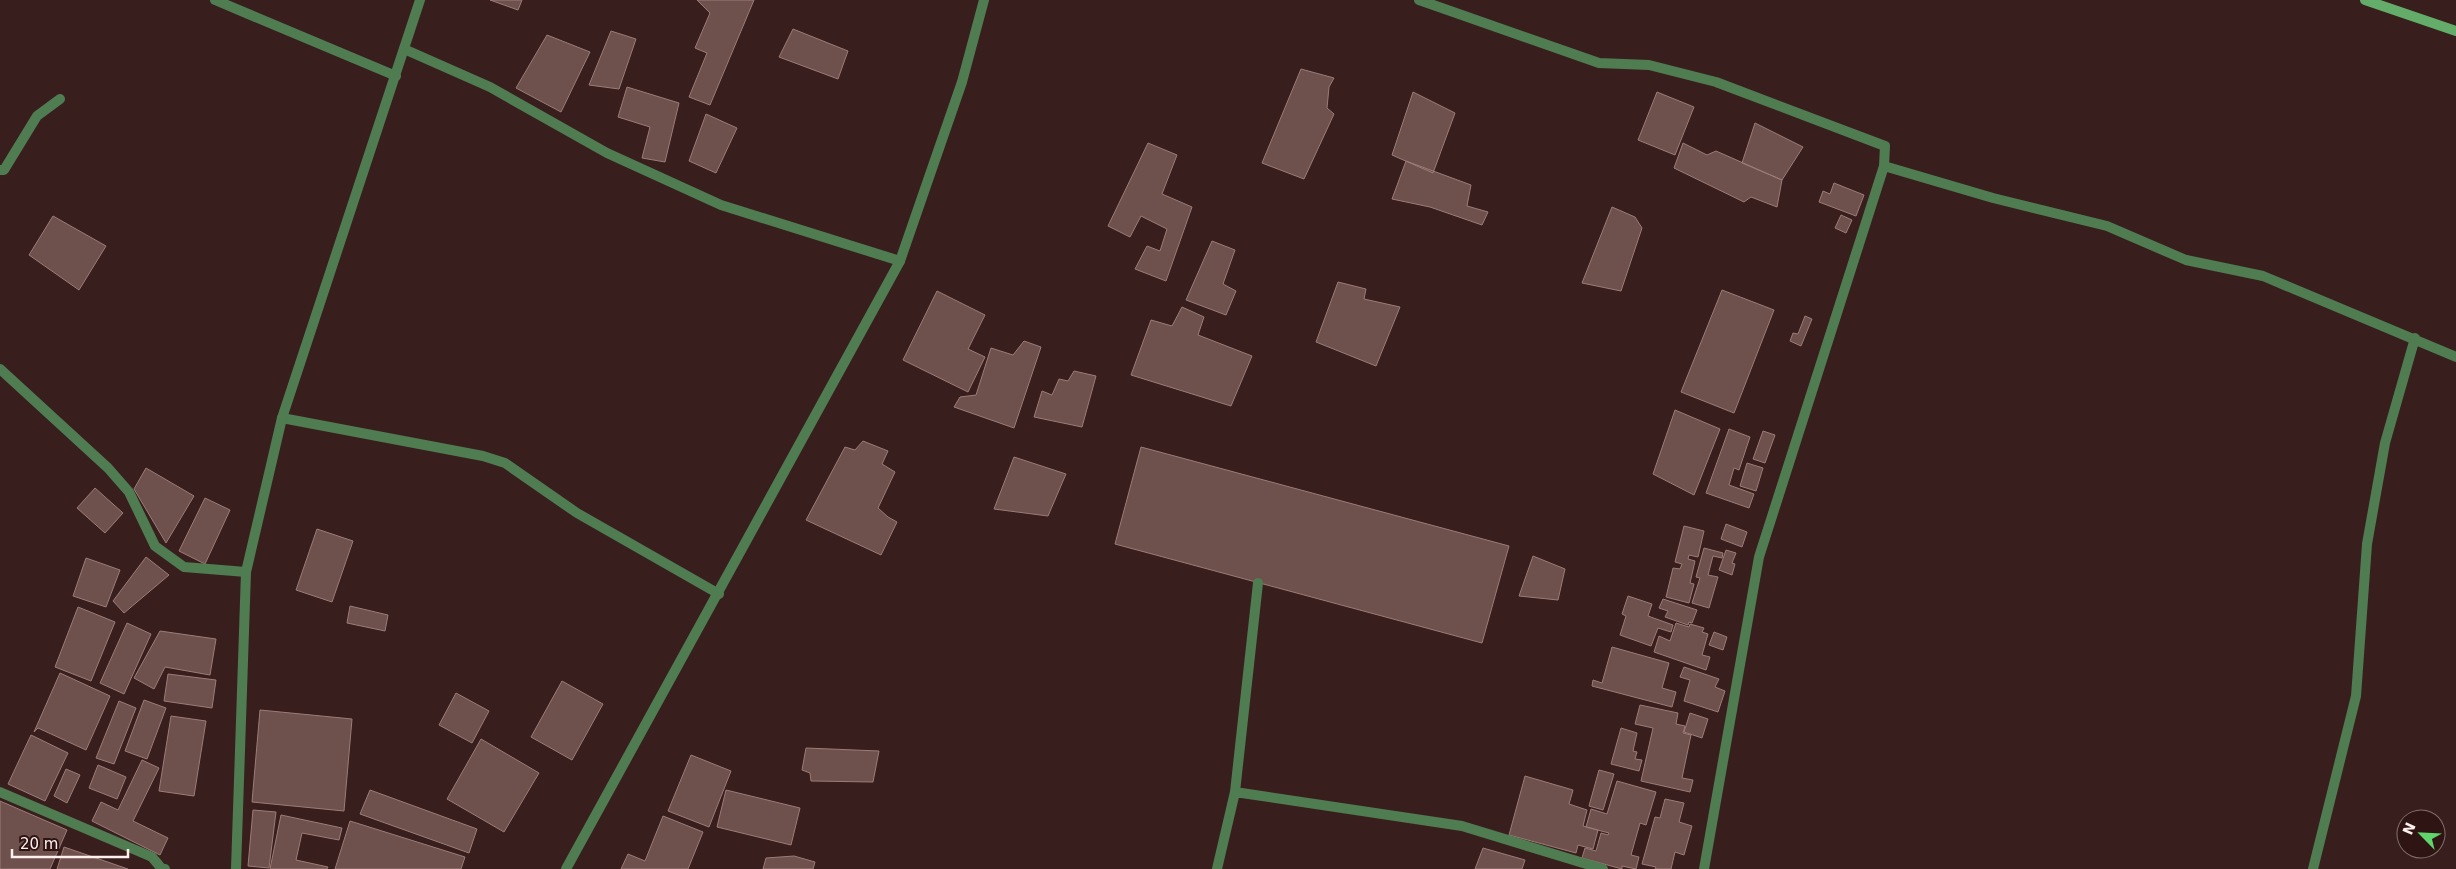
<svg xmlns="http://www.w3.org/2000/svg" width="2456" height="869" font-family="'DejaVu Sans',sans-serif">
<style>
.building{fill:#6e504d;stroke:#9c7c78}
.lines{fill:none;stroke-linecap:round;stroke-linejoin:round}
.service{stroke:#507c52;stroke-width:10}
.minor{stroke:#507c52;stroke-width:10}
.secondary{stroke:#64ac69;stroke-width:10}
</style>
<rect width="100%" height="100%" fill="#381f1d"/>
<path class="building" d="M 490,0 L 522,0 L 518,10 Z
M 697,0 L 754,0 L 710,105 L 689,97 L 707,53 L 695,48 L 710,13 Z
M 793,29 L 848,51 L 838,79 L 779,57 Z
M 611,31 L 636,39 L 619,89 L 589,85 Z
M 547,35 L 590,52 L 561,112 L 516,88 Z
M 1301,69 L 1334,78 L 1329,87 L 1327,108 L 1334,114 L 1304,179 L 1262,163 Z
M 627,87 L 679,103 L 665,162 L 642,158 L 650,127 L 618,117 Z
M 1413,92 L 1455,113 L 1433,173 L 1392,155 Z
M 1657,92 L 1694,107 L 1675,155 L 1638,140 Z
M 706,114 L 737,128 L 716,173 L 689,161 Z
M 1755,123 L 1803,147 L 1782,180 L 1742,163 Z
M 1148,143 L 1177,155 L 1162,194 L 1192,207 L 1166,281 L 1135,269 L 1147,246 L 1160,251 L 1167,229 L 1141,216 L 1130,237 L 1108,226 Z
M 1683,143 L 1707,155 L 1716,151 L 1782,180 L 1777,207 L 1751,197 L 1744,202 L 1674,168 Z
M 1406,161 L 1471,185 L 1467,206 L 1488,212 L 1482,225 L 1430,207 L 1392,199 Z
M 1834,183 L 1864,195 L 1856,216 L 1819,202 L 1823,191 L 1830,194 Z
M 1612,207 L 1635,217 L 1642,228 L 1621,291 L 1582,283 Z
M 1841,215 L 1852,220 L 1846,233 L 1835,228 Z
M 53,216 L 106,246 L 79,290 L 29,255 Z
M 1212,241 L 1235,250 L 1223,284 L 1236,291 L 1226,315 L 1186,300 Z
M 1338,282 L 1366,289 L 1364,299 L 1400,307 L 1376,366 L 1316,342 Z
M 1722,290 L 1774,310 L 1734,413 L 1681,392 Z
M 937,291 L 985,315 L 968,349 L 985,357 L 968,392 L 903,360 Z
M 1182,307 L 1204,317 L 1198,335 L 1252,356 L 1231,406 L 1131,375 L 1151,320 L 1172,326 Z
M 1805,316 L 1812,319 L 1801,346 L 1790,341 L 1793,333 L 1798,334 Z
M 1024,341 L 1041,347 L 1014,428 L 954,407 L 960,397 L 976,395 L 991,348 L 1013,355 Z
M 1074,371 L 1096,376 L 1082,427 L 1034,417 L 1042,391 L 1052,395 L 1059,379 L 1068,381 Z
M 1675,410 L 1720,429 L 1694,495 L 1653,474 Z
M 1729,429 L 1750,437 L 1739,470 L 1734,468 L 1729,485 L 1754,494 L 1749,508 L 1706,493 Z
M 1763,431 L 1775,435 L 1765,463 L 1753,459 Z
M 863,441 L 888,451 L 882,464 L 895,472 L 878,508 L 888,517 L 897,522 L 881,555 L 806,520 L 845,447 L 855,450 Z
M 1141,447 L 1509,546 L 1482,643 L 1115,544 Z
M 1014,457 L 1066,474 L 1048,516 L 994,509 Z
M 1747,463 L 1763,468 L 1756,491 L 1740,486 Z
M 146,468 L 194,496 L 166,543 L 134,489 Z
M 95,488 L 123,513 L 105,533 L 77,508 Z
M 205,498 L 230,510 L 205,564 L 179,551 Z
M 1726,524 L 1747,532 L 1742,547 L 1721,539 Z
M 1684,526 L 1704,531 L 1698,557 L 1689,555 L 1688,559 L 1695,561 L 1690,583 L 1694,584 L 1689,603 L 1666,597 L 1673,568 L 1680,569 L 1682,564 L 1675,562 Z
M 317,529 L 353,541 L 332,602 L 296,590 Z
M 1704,548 L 1723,553 L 1722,558 L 1713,556 L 1708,575 L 1718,577 L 1709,608 L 1692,603 L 1700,578 L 1696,577 Z
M 1726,550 L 1736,553 L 1732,563 L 1735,564 L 1732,575 L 1719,570 Z
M 1533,556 L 1565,569 L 1558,600 L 1519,596 Z
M 146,557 L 169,575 L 124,613 L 113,601 Z
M 86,558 L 120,570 L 106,607 L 73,596 Z
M 1628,596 L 1652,604 L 1648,616 L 1673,625 L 1671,632 L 1658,628 L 1651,646 L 1620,635 L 1626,616 L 1622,614 Z
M 1663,599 L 1697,610 L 1692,623 L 1689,622 L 1688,625 L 1665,617 L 1668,611 L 1659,608 Z
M 350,606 L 388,615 L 385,631 L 347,623 Z
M 78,607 L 115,622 L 91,681 L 55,667 Z
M 127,623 L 151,634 L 124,694 L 100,683 Z
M 1676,623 L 1689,627 L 1690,624 L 1704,628 L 1702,632 L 1708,634 L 1702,655 L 1710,657 L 1706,670 L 1654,652 L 1659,636 L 1670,641 Z
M 160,631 L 216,639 L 210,675 L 165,667 L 154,689 L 134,678 Z
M 1714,632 L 1727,637 L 1723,650 L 1709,645 Z
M 1612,647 L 1669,663 L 1662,688 L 1676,692 L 1672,707 L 1592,686 L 1593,680 L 1602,683 Z
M 1684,667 L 1719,679 L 1715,687 L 1725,691 L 1718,712 L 1684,701 L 1690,680 L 1680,677 Z
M 60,673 L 110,696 L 86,750 L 38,728 L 34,732 Z
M 168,674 L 216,680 L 212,708 L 164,701 Z
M 562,681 L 603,704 L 572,760 L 531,737 Z
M 456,693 L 489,711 L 472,743 L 439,725 Z
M 144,700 L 166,708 L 147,759 L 125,751 Z
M 119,701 L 136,708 L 114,764 L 96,758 Z
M 1640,705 L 1678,713 L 1676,724 L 1685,726 L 1683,733 L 1691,735 L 1682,778 L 1693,780 L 1690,792 L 1641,781 L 1653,728 L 1635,724 Z
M 260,710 L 352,719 L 344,811 L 252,802 Z
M 1690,713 L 1708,719 L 1702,738 L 1684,732 Z
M 171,716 L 206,721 L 194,796 L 159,791 Z
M 1621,728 L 1637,733 L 1633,751 L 1637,752 L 1635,759 L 1642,760 L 1639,771 L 1611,764 Z
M 31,735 L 68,753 L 45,801 L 8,784 Z
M 481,739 L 539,773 L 504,832 L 447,799 Z
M 806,748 L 879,751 L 873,782 L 811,781 L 810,773 L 802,770 Z
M 691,755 L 731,771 L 709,827 L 668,811 Z
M 142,760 L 159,768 L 133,821 L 168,838 L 160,855 L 92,821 L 101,802 L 118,810 Z
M 98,765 L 126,777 L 117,799 L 89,788 Z
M 66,769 L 80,775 L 67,803 L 54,796 Z
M 1599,770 L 1614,774 L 1603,810 L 1589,806 Z
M 1525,776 L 1573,790 L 1569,804 L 1587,810 L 1583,826 L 1598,830 L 1593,849 L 1578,845 L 1576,853 L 1509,835 Z
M 1617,781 L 1656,792 L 1646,825 L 1640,823 L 1631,855 L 1639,857 L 1636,869 L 1622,866 L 1622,869 L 1582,858 L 1585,848 L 1596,851 L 1601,833 L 1608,835 L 1609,833 L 1586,827 L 1591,809 L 1607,814 Z
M 370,790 L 477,829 L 469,853 L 360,814 Z
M 726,790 L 800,808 L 791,845 L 717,827 Z
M 1665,799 L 1684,803 L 1679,822 L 1692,826 L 1684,855 L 1675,852 L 1671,869 L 1655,869 L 1656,867 L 1642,864 L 1655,817 L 1660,818 Z
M 0,801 L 67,830 L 50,869 L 0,869 Z
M 253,810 L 276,812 L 269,868 L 248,866 Z
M 281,815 L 342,828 L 339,840 L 302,833 L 296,860 L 328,867 L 327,869 L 270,869 Z
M 663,816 L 703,832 L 688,869 L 621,869 L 628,854 L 645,861 Z
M 350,821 L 465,857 L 461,869 L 335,869 Z
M 64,847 L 128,869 L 57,869 Z
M 1483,848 L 1525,860 L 1522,869 L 1475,869 Z
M 794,856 L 815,862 L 813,869 L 763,869 L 766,858 Z"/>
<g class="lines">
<path class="service" d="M 1419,0 L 1599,63 L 1649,65 L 1716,82 L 1885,146 L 1884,166 L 1993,198 L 2107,226 L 2186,260 L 2263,276 L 2456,357
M 404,49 L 490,87 L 607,153 L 721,205 L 900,261
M 0,170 L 4,170 L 37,116 L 60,99
M 0,369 L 108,468 L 129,492 L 155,546 L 184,567 L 246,572
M 282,418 L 483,456 L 505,463 L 577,513 L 719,594
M 0,792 L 152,857 L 162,869 L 165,869
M 1235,792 L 1462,826 L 1603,869
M 1217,869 L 1235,792 L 1258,583
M 1704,869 L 1759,557 L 1884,166
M 2313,869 L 2356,696 L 2367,544 L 2385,443 L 2415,338"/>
<path class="minor" d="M 215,0 L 396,76
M 236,869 L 246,572 L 282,418 L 420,0
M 566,869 L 900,261 L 962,82 L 984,0"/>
<path class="secondary" d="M 2365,0 L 2456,31"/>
</g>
<g transform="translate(2421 834) rotate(294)"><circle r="24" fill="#2e1513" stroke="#816d6b"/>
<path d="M0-4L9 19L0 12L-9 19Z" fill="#5fd56b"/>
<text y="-8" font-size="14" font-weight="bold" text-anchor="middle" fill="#fef0ee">N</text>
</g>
<path d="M12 849v8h116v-8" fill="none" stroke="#fef0ee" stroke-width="2.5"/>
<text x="20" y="849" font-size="15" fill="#fef0ee" stroke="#2e1513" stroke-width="4" paint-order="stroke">20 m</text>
</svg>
